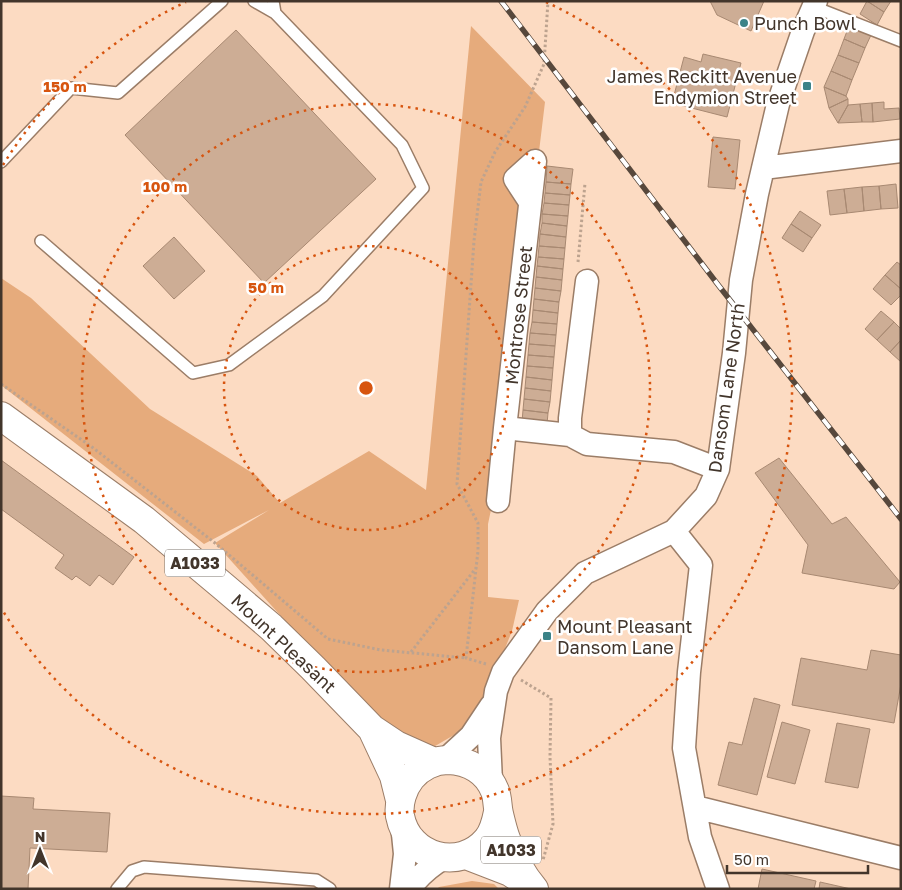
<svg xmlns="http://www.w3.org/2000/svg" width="902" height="890" font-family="'Golos Text',sans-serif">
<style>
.green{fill:#e6ab7c}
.building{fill:#cdad95;stroke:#a88972}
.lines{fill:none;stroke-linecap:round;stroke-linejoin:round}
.service-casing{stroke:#9b7d67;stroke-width:14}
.minor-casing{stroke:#9b7d67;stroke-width:25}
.trunk-casing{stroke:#9b7d67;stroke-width:30}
.path{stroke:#bda38f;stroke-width:3;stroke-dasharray:2.5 2.5;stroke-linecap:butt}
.service{stroke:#fff;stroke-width:11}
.minor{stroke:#fff;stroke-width:22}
.trunk{stroke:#fff;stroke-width:28}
.rail-casing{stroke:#57483c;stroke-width:5.5}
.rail{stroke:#fff;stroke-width:4;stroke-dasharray:11;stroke-linecap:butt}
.ring{fill:none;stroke:#d7550f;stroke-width:2.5;stroke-dasharray:2.5 5}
.poi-dot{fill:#3b8388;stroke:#fff;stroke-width:2}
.labels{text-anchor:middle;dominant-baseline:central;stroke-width:5;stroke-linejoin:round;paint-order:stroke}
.shield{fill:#fff;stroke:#7b726b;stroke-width:1}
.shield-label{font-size:16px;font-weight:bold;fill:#42352b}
.poi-label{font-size:18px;fill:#42352b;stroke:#fff;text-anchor:start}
.street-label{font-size:18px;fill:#42352b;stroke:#fff}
.centre{fill:#d7550f;stroke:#fff;stroke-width:2.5}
.ring-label{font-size:15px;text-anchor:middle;font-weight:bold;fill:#d7550f;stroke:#fff;stroke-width:5;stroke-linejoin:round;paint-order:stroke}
</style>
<rect width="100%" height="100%" fill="#fcdbc2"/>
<path class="green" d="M 471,26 L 545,102 L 502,458 L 488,524 L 488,597 L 519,600 L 512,631 L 479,713 L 454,735 L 430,749 L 364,708 L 215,543 L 269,510 L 204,544 L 1,385 L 1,278 L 31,298 L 150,409 L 257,476 L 280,503 L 369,451 L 426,490 Z
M 472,881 L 494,884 L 499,889 L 437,889 L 439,887 Z"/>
<path class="building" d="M 710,1 L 764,1 L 751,31 L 717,15 Z
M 867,1 L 884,12 L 877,25 L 860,14 Z
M 867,1 L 891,1 L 884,12 Z
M 849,26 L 871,35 L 865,48 L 844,39 Z
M 236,30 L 376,179 L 264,283 L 125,135 Z
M 844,39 L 865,48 L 859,63 L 838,55 Z
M 703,54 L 741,63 L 727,117 L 672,103 L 684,57 L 701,62 Z
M 838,55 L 859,63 L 852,80 L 831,71 Z
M 831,71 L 852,80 L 846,96 L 824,87 Z
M 824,87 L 846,96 L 848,99 L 829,108 Z
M 848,99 L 848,105 L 838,123 L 829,108 Z
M 884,102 L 884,109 L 899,108 L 900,119 L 873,122 L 872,103 Z
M 872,103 L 873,122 L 862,122 L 860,104 Z
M 860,104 L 862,122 L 838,123 L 848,105 Z
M 713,137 L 740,140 L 735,189 L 708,187 Z
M 547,166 L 573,169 L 571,184 L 546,182 Z
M 546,182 L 571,184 L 570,195 L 545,193 Z
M 896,184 L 898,208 L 881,209 L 879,186 Z
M 879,186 L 881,209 L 864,211 L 862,187 Z
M 862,187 L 864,211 L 847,213 L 844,189 Z
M 844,189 L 847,213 L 830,215 L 827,191 Z
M 545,193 L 570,195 L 569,205 L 544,203 Z
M 544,203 L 569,205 L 568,216 L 542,214 Z
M 800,211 L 821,225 L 812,238 L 791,224 Z
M 542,214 L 568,216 L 567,226 L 542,223 Z
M 542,223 L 567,226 L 566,237 L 540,234 Z
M 791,224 L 812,238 L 803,252 L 782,238 Z
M 540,234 L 566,237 L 565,248 L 539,246 Z
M 174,237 L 205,271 L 174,299 L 143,266 Z
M 539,246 L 565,248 L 564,259 L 538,257 Z
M 538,257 L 564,259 L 563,269 L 537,266 Z
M 897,262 L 901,265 L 901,289 L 885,275 Z
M 537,266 L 563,269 L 562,280 L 536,277 Z
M 885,275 L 901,289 L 901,295 L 891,305 L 873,289 Z
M 536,277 L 562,280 L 561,291 L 535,288 Z
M 535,288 L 561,291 L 559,302 L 534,299 Z
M 534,299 L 559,302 L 558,313 L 533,310 Z
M 533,310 L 558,313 L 557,324 L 532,322 Z
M 881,311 L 894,322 L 877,340 L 865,329 Z
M 532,322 L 557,324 L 556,335 L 530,333 Z
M 894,322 L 901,329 L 901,340 L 890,352 L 877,340 Z
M 530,333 L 556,335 L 555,346 L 529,344 Z
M 901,340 L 901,362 L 890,352 Z
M 529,344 L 555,346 L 554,357 L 528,355 Z
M 528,355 L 554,357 L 553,368 L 527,366 Z
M 527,366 L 553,368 L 552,380 L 526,377 Z
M 526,377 L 552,380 L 551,391 L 525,388 Z
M 525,388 L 551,391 L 550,402 L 524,399 Z
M 524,399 L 550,402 L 548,413 L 523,410 Z
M 523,410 L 548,413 L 547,424 L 522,422 Z
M 779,458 L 832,524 L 846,517 L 900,582 L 894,589 L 802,573 L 808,545 L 755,473 Z
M 1,460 L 134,557 L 113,585 L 99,575 L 90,586 L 76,576 L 72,580 L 55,568 L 64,555 L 1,509 Z
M 871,650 L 901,655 L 901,684 L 894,723 L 792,705 L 801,658 L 867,670 Z
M 754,698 L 780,705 L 757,795 L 718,785 L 729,742 L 742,745 Z
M 782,722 L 810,730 L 795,784 L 767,777 Z
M 837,723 L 870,729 L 858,788 L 825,782 Z
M 1,796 L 34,798 L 33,809 L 110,813 L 107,852 L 30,848 L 28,889 L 1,889 Z
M 762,869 L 816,881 L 814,889 L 758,889 Z
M 820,882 L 851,889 L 819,889 Z"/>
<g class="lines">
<g class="service-casing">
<path id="service" d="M 254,1 L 275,13
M 814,7 L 901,41
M 1,162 L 71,88 L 118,93 L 222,1
M 41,241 L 193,373 L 229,365 L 323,296 L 423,188 L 402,145 L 275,13 L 273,1
M 117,889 L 132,871 L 144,867 L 316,880 L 330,889"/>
</g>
<g class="minor-casing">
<path id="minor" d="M 763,168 L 901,151
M 587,281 L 570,418 L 570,435 L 587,444 L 674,452 L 718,469
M 505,428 C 515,339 525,250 535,161 L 515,179 L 530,202
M 498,501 L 505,428 L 570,435
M 674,531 L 701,565 L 689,672 L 684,748 L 700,837 L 718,889
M 445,760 L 471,736 L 491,706
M 491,782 L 489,738 L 496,691 L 503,672 L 547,611 L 585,573 L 674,531 L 706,496 L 718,469 L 734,353 L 741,280 L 757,194 L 778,104 L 803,31 L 816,1
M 695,807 L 901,858
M 401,889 L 405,854 L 402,824
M 409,889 C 419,876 430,866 444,858"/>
</g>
<g class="trunk-casing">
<path id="trunk" d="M 1,416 L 144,520 L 224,587 L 271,627 L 313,668 L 372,729 L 396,745 L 434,762
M 372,729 L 394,776 L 400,800
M 498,812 C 496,822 494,832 487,840 C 460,872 408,858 400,816 C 398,803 403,788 411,778 C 420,767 434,760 448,760 C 469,761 487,771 495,791 C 498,799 497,806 499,814 C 501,822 503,831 506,839 C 512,856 522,875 534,889
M 466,855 L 510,872 L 530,885"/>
</g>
<path class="path" d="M 578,262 L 585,183
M 1,384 L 92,447 L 215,543 L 328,639 L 381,650 L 466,658
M 411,652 L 476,568
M 486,664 L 466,658 L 478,551 L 478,523 L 457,484 L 474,241 L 481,182 L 495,152 L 525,107 L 544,64 L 548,1
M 521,680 L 551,698 L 550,757 L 553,824 L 543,860"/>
<use href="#service" class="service"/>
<use href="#minor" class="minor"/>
<use href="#trunk" class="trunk"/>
<g class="rail-casing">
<path id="rail" d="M 501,1 L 719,286 L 901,519"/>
</g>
<use href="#rail" class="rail"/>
</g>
<g class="ring">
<circle cx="366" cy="388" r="142"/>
<circle cx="366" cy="388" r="284"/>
<path d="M3 165A426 426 0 0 1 186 2M546 2A426 426 0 1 1 3 611"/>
</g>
<g class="poi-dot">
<circle cx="744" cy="23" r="5"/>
<rect x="802" y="81" width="10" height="10" rx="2.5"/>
<rect x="542" y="631" width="10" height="10" rx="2.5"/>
</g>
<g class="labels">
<g class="shield">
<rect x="165" y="549.5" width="60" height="27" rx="4"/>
<rect x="481" y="836.5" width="60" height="27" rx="4"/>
</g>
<g class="shield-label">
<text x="195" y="563">A1033</text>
<text x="511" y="850">A1033</text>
</g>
<g class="poi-label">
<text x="754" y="23">Punch Bowl</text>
<text x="797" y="76" text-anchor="end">James Reckitt Avenue<tspan x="797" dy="21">Endymion Street</tspan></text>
<text x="557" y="626">Mount Pleasant<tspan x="557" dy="21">Dansom Lane</tspan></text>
</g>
<g class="street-label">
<text transform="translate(518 315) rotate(-84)">Montrose Street</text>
<text transform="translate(726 388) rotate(-82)">Dansom Lane North</text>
<text transform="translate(284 643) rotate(43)">Mount Pleasant</text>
</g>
</g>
<circle cx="366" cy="388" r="8" class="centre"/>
<g class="ring-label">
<text x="65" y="92">150 m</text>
<text x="165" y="192">100 m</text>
<text x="266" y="293">50 m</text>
</g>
<rect width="902" height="890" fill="none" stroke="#42352b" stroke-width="5"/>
<g transform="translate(40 850)" stroke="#ffffff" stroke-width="4" paint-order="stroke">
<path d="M0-4L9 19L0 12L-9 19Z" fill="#42352b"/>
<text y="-8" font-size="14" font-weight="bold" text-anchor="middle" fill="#42352b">N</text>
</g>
<path d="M727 865v8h141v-8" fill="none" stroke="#42352b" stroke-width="2.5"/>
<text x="734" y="865" font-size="15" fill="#42352b" stroke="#ffffff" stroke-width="4" paint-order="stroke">50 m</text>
</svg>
